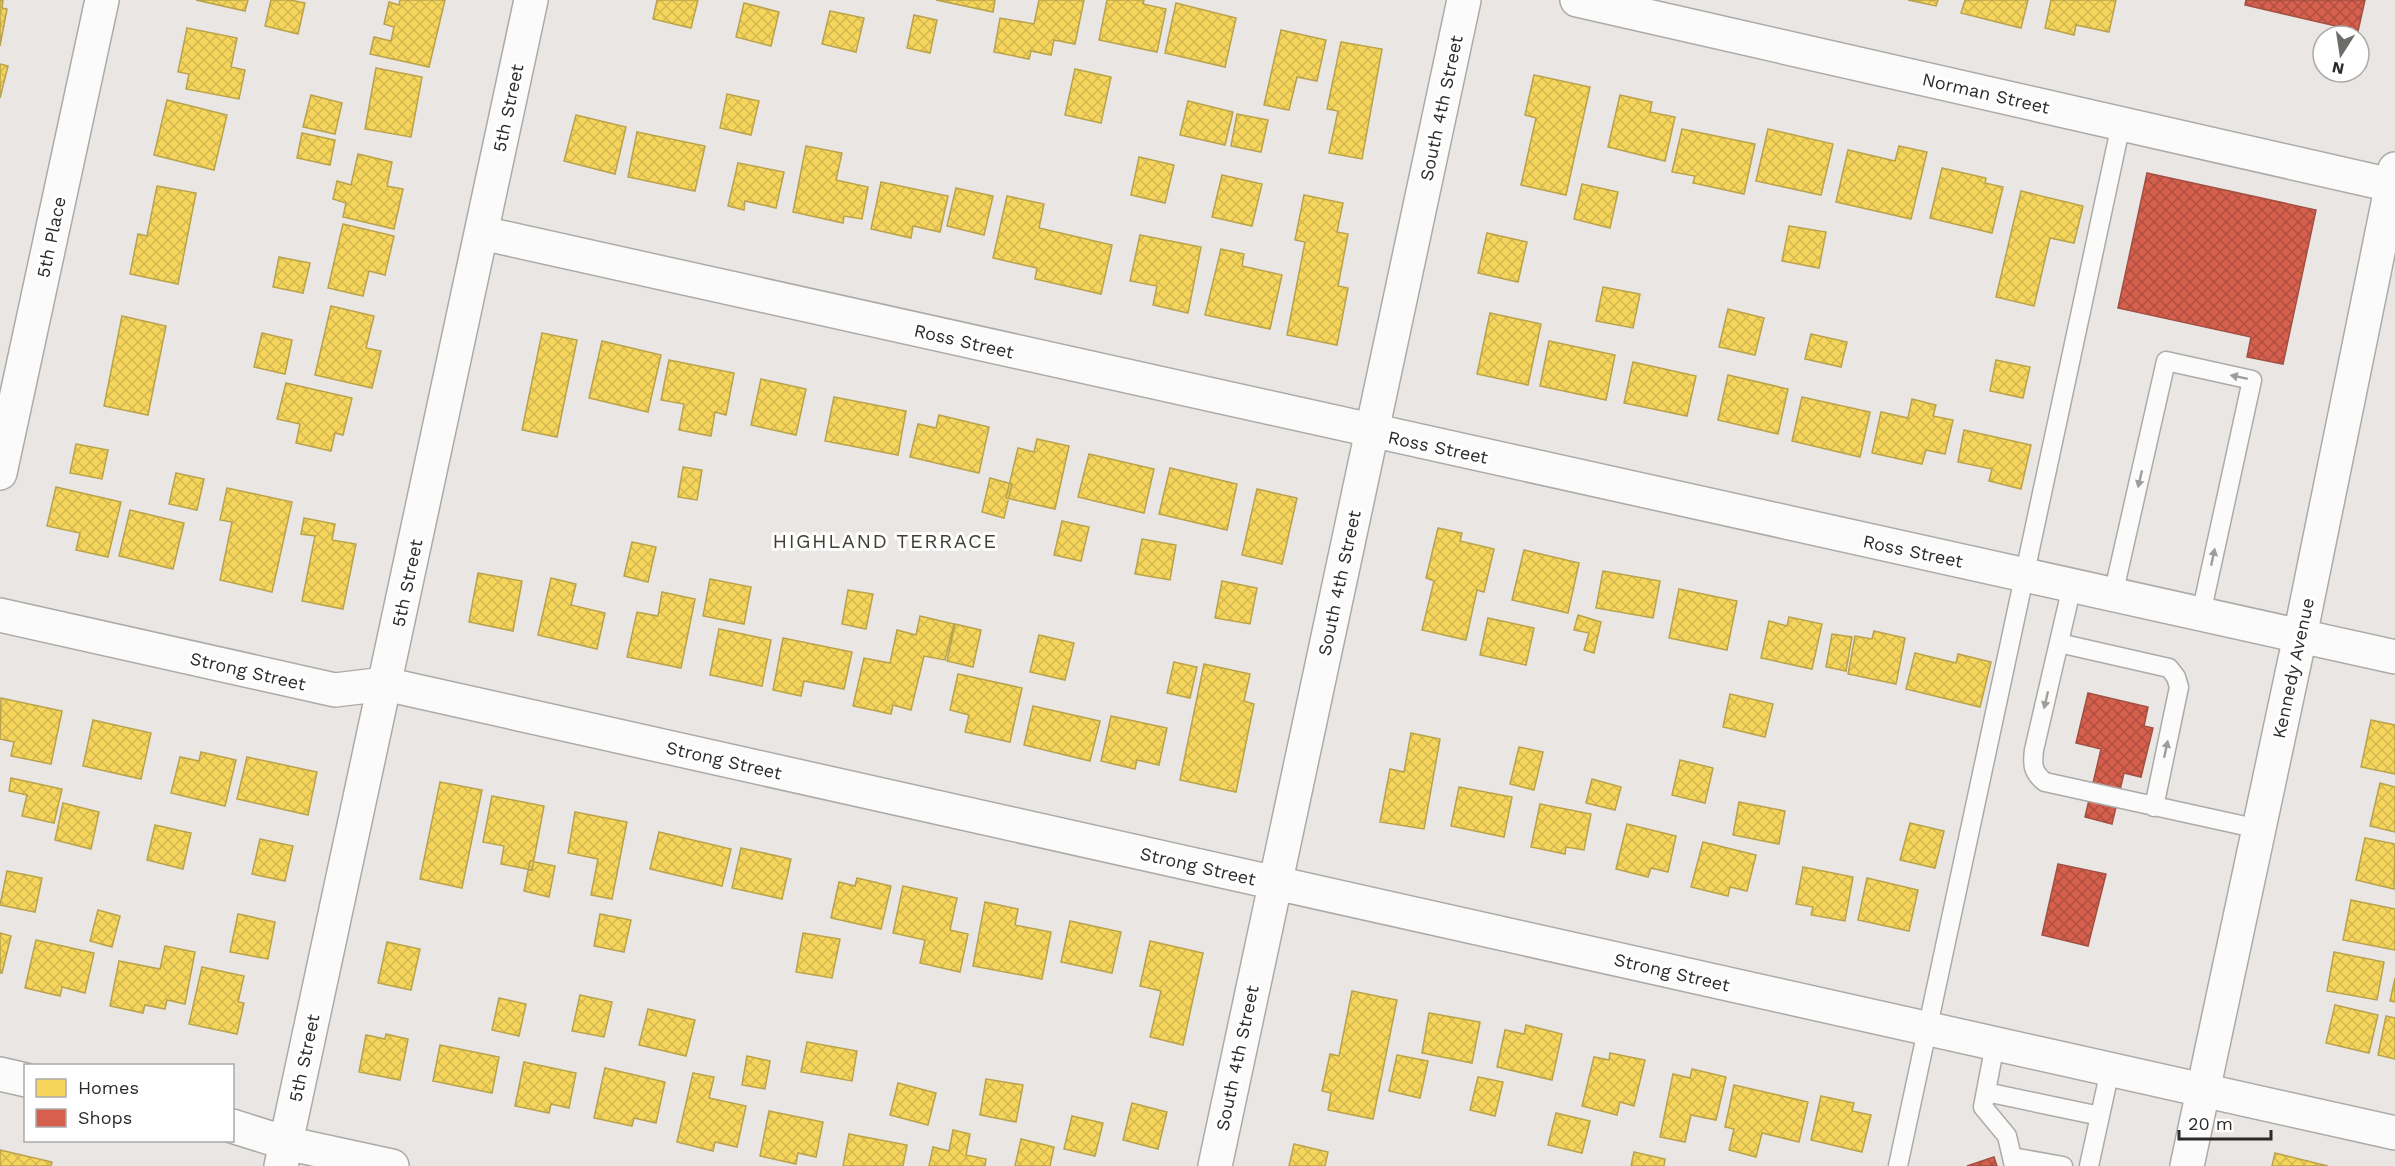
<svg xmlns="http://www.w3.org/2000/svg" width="2395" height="1166" font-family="'Work Sans',sans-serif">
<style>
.homes{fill:url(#homes-cross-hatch);stroke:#b9a24c;stroke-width:1.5}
.shops{fill:url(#shops-cross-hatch);stroke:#a35042;stroke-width:1.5}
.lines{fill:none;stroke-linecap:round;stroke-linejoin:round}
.lane-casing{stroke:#acaba8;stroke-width:21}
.street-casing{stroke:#acaba8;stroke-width:36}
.secondary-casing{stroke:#acaba8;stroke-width:36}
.lane{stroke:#fcfbfb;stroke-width:18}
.street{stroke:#fcfbfb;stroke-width:33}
.secondary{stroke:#fcfbfb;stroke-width:33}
.oneway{fill:#9e9d9c}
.labels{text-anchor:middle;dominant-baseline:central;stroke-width:6;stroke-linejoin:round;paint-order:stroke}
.street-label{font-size:18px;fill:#2c2b28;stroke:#fff}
.neighbourhood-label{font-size:20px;letter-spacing:1.5px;fill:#413e38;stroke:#fff}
</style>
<defs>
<pattern id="homes-cross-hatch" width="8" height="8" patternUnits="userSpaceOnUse" patternTransform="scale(1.5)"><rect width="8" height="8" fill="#f6d55c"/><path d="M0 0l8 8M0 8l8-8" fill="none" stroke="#d3b750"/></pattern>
<pattern id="shops-cross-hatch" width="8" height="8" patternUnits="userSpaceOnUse" patternTransform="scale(1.5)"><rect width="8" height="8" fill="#d6604d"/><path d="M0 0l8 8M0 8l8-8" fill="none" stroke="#ae4f40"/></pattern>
</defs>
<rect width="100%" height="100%" fill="#e9e6e3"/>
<path class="homes" d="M 0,0 L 3,0 L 2,8 L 7,9 L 0,46 Z
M 196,0 L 248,0 L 245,11 Z
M 271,0 L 290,0 L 305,3 L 298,34 L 265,26 Z
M 400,0 L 445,0 L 429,67 L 370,54 L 374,37 L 391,41 L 394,27 L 384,24 L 389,2 L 399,5 Z
M 657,0 L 698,0 L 691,28 L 653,19 Z
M 936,0 L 995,0 L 993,12 Z
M 1039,0 L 1084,0 L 1075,44 L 1054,40 L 1051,55 L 1031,51 L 1029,59 L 994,52 L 1000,18 L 1034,24 Z
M 1107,0 L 1144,0 L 1143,4 L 1166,9 L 1157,52 L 1099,40 Z
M 1908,0 L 1938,0 L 1936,6 Z
M 1965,0 L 2028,0 L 2021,28 L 1961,13 Z
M 2051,0 L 2116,0 L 2109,32 L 2076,25 L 2074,35 L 2045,28 Z
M 744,3 L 779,12 L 771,46 L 736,37 Z
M 1176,3 L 1236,18 L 1225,67 L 1165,53 Z
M 830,11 L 864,18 L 856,52 L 822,44 Z
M 914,15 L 937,20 L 930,53 L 907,48 Z
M 187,28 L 237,38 L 231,67 L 245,70 L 239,99 L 186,89 L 189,74 L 178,72 Z
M 1281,30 L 1326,40 L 1317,81 L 1297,77 L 1289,110 L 1264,105 Z
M 1341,42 L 1382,49 L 1362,159 L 1329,153 L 1338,111 L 1327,109 Z
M 0,64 L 8,66 L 0,98 Z
M 376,68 L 422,77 L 411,137 L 365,129 Z
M 1075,69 L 1111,77 L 1101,123 L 1065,115 Z
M 1534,75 L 1590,87 L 1566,195 L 1521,185 L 1536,118 L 1525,115 Z
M 727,94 L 759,101 L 751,135 L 720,128 Z
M 311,95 L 342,103 L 335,134 L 303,127 Z
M 1620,95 L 1652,102 L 1650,112 L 1675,117 L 1665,161 L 1608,147 Z
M 167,100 L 227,115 L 214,170 L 154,155 Z
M 1188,101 L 1233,112 L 1225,145 L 1180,135 Z
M 1237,114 L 1268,120 L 1261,152 L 1231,146 Z
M 576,115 L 626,127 L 615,174 L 564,161 Z
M 1682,129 L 1755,144 L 1744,194 L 1693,183 L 1695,176 L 1672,172 Z
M 1768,129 L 1833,144 L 1821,195 L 1756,181 Z
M 637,132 L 705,146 L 695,191 L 628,177 Z
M 302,133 L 335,140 L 330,165 L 297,158 Z
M 806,146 L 842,153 L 836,180 L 868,187 L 862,219 L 844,216 L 843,223 L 793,212 Z
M 1899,146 L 1927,152 L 1911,219 L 1836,202 L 1848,150 L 1895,161 Z
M 358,154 L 392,162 L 387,186 L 403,189 L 394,229 L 343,217 L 346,203 L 333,199 L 337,181 L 351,185 Z
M 1139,157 L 1174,165 L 1165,203 L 1131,195 Z
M 738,163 L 784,172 L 776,208 L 745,201 L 744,210 L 728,206 Z
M 1942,168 L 1986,178 L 1985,183 L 2003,187 L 1992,233 L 1930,218 Z
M 1222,175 L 1262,184 L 1252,226 L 1212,217 Z
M 881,182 L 948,196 L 940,232 L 913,226 L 911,238 L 871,229 Z
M 1582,184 L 1618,192 L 1610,228 L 1574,219 Z
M 157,186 L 196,193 L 178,284 L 130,274 L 138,234 L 147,236 Z
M 956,188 L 993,196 L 984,235 L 947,226 Z
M 2021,191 L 2083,206 L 2074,243 L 2050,238 L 2034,306 L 1996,297 Z
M 1304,195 L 1343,203 L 1337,232 L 1348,234 L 1338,286 L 1348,288 L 1337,345 L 1287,335 L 1305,242 L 1295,240 Z
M 1007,196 L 1044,204 L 1039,228 L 1112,245 L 1101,294 L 1035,279 L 1037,268 L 993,258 Z
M 343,224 L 394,236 L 385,275 L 369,271 L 363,296 L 328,288 Z
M 1789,226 L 1826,232 L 1819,268 L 1782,261 Z
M 1487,233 L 1527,242 L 1518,282 L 1478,273 Z
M 1140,235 L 1201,247 L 1188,313 L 1153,305 L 1157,286 L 1130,281 Z
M 1221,249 L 1244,254 L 1242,266 L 1282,275 L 1270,329 L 1205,315 Z
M 279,257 L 310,263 L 303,293 L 273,287 Z
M 1603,287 L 1640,294 L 1633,328 L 1596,321 Z
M 331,306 L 374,316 L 366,348 L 381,351 L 372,388 L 315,375 Z
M 1728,309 L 1764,318 L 1755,355 L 1719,347 Z
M 1490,313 L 1541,324 L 1528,385 L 1477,374 Z
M 122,316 L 166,326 L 148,415 L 104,406 Z
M 262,333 L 292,340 L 285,374 L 254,367 Z
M 542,333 L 577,340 L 557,437 L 522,430 Z
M 1811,334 L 1847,342 L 1841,367 L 1805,359 Z
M 602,341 L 661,355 L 648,412 L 589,398 Z
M 1549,341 L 1615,355 L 1606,400 L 1540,386 Z
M 669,360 L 734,373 L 726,415 L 715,412 L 711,436 L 679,430 L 684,404 L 661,400 Z
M 1996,360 L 2030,367 L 2023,398 L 1990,391 Z
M 1633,362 L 1696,376 L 1687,416 L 1624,403 Z
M 1728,375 L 1788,389 L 1778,434 L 1718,420 Z
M 761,379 L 806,389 L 796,435 L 751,425 Z
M 286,383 L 352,398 L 343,435 L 335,433 L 331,451 L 296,443 L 300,424 L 277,419 Z
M 834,397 L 906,411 L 898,455 L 825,441 Z
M 1802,397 L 1870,412 L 1860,457 L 1792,441 Z
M 1912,399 L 1936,405 L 1933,416 L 1953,420 L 1945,454 L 1926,450 L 1922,464 L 1872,453 L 1881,412 L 1908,418 Z
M 939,415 L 989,427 L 979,473 L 910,457 L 918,424 L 936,428 Z
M 1964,430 L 2031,445 L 2021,489 L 1989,481 L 1992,469 L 1958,462 Z
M 1037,439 L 1069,446 L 1055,509 L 1006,498 L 1018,448 L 1034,452 Z
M 76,444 L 108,450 L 102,479 L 70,473 Z
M 1089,454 L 1154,469 L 1144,513 L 1078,497 Z
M 683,467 L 702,470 L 697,500 L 678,497 Z
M 1170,468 L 1237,484 L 1227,530 L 1159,514 Z
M 176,473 L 204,479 L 197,510 L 169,504 Z
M 990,478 L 1012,484 L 1004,518 L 982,512 Z
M 56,487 L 121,502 L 108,557 L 76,550 L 80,533 L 47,526 Z
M 227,488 L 292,502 L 272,592 L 220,580 L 232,522 L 220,520 Z
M 1257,489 L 1297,498 L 1282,564 L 1242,555 Z
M 130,510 L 184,523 L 173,569 L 119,556 Z
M 304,518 L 335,524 L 332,540 L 356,544 L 343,609 L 302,601 L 315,536 L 301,534 Z
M 1062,521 L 1089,527 L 1081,561 L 1054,555 Z
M 1438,528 L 1462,533 L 1460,541 L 1494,549 L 1484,592 L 1477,590 L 1466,640 L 1422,630 L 1434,581 L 1426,578 Z
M 1142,539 L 1176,545 L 1170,580 L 1135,574 Z
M 632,542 L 656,547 L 648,582 L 624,576 Z
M 1524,550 L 1579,563 L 1568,613 L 1512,600 Z
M 1603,571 L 1660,581 L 1653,618 L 1596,608 Z
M 478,573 L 522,581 L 513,631 L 469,622 Z
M 551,578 L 576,584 L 571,605 L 605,613 L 597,649 L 538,635 Z
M 710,579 L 751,587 L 744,624 L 703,616 Z
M 1222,581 L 1257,588 L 1250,624 L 1215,618 Z
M 1679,589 L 1737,601 L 1727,650 L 1669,638 Z
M 848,590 L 873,594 L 866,629 L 842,624 Z
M 662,592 L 695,599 L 681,668 L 627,657 L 637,612 L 658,616 Z
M 1578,615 L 1601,622 L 1594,653 L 1584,650 L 1589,633 L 1574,630 Z
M 920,616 L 954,624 L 945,660 L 924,656 L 911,710 L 893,705 L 891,714 L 853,706 L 864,658 L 890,663 L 897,630 L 916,635 Z
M 1789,617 L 1822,624 L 1812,669 L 1761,658 L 1769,621 L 1787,626 Z
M 1488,618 L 1534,628 L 1526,665 L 1480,655 Z
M 955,624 L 981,630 L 973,667 L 947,661 Z
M 719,629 L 771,640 L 762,686 L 710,675 Z
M 1874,631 L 1905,638 L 1896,684 L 1848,674 L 1855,636 L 1872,639 Z
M 1832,634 L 1852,637 L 1846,671 L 1826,667 Z
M 1039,635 L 1074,643 L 1065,680 L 1030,672 Z
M 783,638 L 852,652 L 844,689 L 804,681 L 801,696 L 773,690 Z
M 1915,653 L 1956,663 L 1958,654 L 1991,662 L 1980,707 L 1906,689 Z
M 1174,662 L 1197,667 L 1190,698 L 1167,693 Z
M 1204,664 L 1250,674 L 1244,701 L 1254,704 L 1236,792 L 1180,780 Z
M 958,674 L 1022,688 L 1010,742 L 965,732 L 969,715 L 950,710 Z
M 1730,694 L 1773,704 L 1765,737 L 1723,727 Z
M 1,698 L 62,711 L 51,764 L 11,756 L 14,742 L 0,739 Z
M 1033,706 L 1100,721 L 1090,761 L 1024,745 Z
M 1111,716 L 1167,728 L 1159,765 L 1137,760 L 1135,769 L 1101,761 Z
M 93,720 L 151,733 L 141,779 L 83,766 Z
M 2371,720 L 2395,725 L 2395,774 L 2361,767 Z
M 1411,733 L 1440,739 L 1424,829 L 1380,822 L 1390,769 L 1404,772 Z
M 1519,747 L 1543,752 L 1534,790 L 1510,784 Z
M 201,752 L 236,760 L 225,806 L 171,793 L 180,757 L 199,761 Z
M 247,757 L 317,772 L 308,815 L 237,799 Z
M 1680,760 L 1713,768 L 1705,803 L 1672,795 Z
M 11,778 L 62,789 L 54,823 L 22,816 L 27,795 L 9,791 Z
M 1592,779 L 1621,787 L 1615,810 L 1586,803 Z
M 440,782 L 482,790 L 462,888 L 420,879 Z
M 2380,783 L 2395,787 L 2395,832 L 2370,826 Z
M 1459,787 L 1512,797 L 1504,837 L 1451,826 Z
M 492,796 L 544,806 L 532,870 L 501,864 L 504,846 L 483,842 Z
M 1739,802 L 1785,811 L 1779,844 L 1733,835 Z
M 63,803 L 99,812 L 91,849 L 55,840 Z
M 1540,804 L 1591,814 L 1584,850 L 1566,847 L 1565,854 L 1531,847 Z
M 575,812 L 627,822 L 612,899 L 591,895 L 598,859 L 568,853 Z
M 1910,823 L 1944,831 L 1935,868 L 1900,860 Z
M 1627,824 L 1676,836 L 1668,872 L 1651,868 L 1648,877 L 1616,869 Z
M 155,825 L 191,833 L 183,869 L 147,860 Z
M 659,832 L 731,849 L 722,886 L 650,869 Z
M 2365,838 L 2395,844 L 2394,889 L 2356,880 Z
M 260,839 L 293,846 L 285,881 L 252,874 Z
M 1703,842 L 1756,855 L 1747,891 L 1730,887 L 1728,896 L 1691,887 Z
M 741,848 L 791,859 L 782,899 L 732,888 Z
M 530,861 L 555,866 L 549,897 L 524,891 Z
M 1803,867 L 1853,877 L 1845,921 L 1811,915 L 1813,907 L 1796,904 Z
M 7,871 L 42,878 L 35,912 L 0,905 Z
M 857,878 L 891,886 L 881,929 L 831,918 L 839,882 L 855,886 Z
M 1867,878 L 1918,890 L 1909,931 L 1858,920 Z
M 903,886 L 957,898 L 950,930 L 968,934 L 960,972 L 920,963 L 925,940 L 893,933 Z
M 2351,900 L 2395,909 L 2395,950 L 2343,940 Z
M 985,902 L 1018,909 L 1015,925 L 1051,932 L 1042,979 L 973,966 Z
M 98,910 L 120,916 L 112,947 L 90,941 Z
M 238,914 L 275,922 L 268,959 L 230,952 Z
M 600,914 L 631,920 L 624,952 L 594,946 Z
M 1070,921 L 1121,932 L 1112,973 L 1061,962 Z
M 0,933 L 11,936 L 2,973 L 0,973 Z
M 803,933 L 840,939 L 832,978 L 796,972 Z
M 36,940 L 94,953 L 85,993 L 62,987 L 60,996 L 25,988 Z
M 1150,941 L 1203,953 L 1183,1045 L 1150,1037 L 1161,991 L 1140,986 Z
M 387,942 L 420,949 L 411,990 L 378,983 Z
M 165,946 L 195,952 L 185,1004 L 167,1000 L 165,1009 L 145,1005 L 143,1013 L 110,1006 L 119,961 L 160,969 Z
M 2334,952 L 2384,962 L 2377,1000 L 2327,991 Z
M 202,967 L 244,976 L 238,1002 L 244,1003 L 237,1034 L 189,1024 Z
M 2395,978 L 2395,1002 L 2390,1001 Z
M 1352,991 L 1397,1000 L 1373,1119 L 1328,1110 L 1331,1093 L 1322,1091 L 1330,1054 L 1339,1056 Z
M 580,995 L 612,1002 L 604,1037 L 572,1031 Z
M 499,998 L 526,1004 L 519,1036 L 492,1030 Z
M 2335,1005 L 2378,1015 L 2369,1053 L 2326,1043 Z
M 648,1009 L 695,1020 L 686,1056 L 639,1045 Z
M 1429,1013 L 1480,1022 L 1472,1063 L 1422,1053 Z
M 2386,1016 L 2395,1018 L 2395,1059 L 2378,1055 Z
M 1526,1025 L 1562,1034 L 1552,1080 L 1497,1067 L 1505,1030 L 1524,1034 Z
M 386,1034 L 408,1039 L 400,1080 L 359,1072 L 366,1035 L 385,1039 Z
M 807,1042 L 857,1051 L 852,1081 L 801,1072 Z
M 440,1045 L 499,1057 L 492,1093 L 433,1081 Z
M 1610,1053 L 1645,1060 L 1634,1106 L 1620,1102 L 1617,1115 L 1582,1106 L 1594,1057 L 1609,1060 Z
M 1397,1055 L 1428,1061 L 1420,1098 L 1389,1091 Z
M 747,1056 L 770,1061 L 765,1089 L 742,1085 Z
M 524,1062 L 576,1073 L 569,1108 L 551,1104 L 549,1113 L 515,1106 Z
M 605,1068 L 665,1082 L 656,1123 L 634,1118 L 632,1126 L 594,1118 Z
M 1692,1069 L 1726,1077 L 1716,1120 L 1691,1115 L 1685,1142 L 1660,1137 L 1673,1074 L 1690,1078 Z
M 693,1073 L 714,1077 L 709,1098 L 746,1106 L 737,1147 L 715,1142 L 713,1151 L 677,1142 Z
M 1478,1077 L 1503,1082 L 1495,1116 L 1470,1110 Z
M 986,1079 L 1023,1085 L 1016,1122 L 980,1115 Z
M 898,1083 L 936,1093 L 928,1125 L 890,1115 Z
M 1734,1085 L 1808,1102 L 1799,1142 L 1762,1133 L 1756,1157 L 1729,1150 L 1734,1129 L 1725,1127 Z
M 1821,1096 L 1854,1103 L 1852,1111 L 1871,1115 L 1862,1152 L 1811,1140 Z
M 1132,1103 L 1167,1112 L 1158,1149 L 1123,1140 Z
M 769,1111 L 823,1122 L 816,1157 L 798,1153 L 796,1164 L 760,1156 Z
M 1556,1113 L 1590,1121 L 1582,1153 L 1548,1145 Z
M 1072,1116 L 1103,1123 L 1095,1156 L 1064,1149 Z
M 953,1130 L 970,1134 L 966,1155 L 986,1159 L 985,1166 L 929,1166 L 933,1147 L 949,1151 Z
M 849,1134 L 907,1145 L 903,1166 L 843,1166 Z
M 1021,1139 L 1054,1147 L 1050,1166 L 1015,1166 Z
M 1294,1144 L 1328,1152 L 1325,1166 L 1289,1166 Z
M 0,1150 L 52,1162 L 51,1166 L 0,1166 Z
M 1634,1152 L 1665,1159 L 1664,1166 L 1631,1166 Z
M 2275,1153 L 2328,1166 L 2272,1166 Z"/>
<path class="shops" d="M 2246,0 L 2365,0 L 2358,31 L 2245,5 Z
M 2147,173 L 2316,210 L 2283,364 L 2247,357 L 2251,337 L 2118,308 Z
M 2088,693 L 2148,707 L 2144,726 L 2153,728 L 2141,777 L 2124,773 L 2112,824 L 2085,817 L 2101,749 L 2076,743 Z
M 2058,864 L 2106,874 L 2088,946 L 2042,935 Z
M 1994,1157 L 1997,1166 L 1967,1166 Z"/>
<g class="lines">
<g class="lane-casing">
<path id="lane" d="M 2072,586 L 2034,750 C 2032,765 2033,773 2045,782 L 2259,829
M 2113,595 L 2166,361 L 2252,380 L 2201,614
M 2059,643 L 2169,668 L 2176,677 L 2179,687 L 2154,807
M 1995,1044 L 1983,1107 L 2007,1136 L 2014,1166
M 1986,1092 L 2100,1116
M 2012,1157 L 2063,1166
M 1898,1166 L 2121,124
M 2089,1166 L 2110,1070"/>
</g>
<g class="street-casing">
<path id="street" d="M 1577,0 L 2395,186
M 482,233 L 2395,657
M 0,473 L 102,0
M 0,615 L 335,690 L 385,684 L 2395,1133
M 0,1074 L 26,1080
M 232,1126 L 286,1143 L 392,1166
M 281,1166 L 531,0
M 1215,1166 L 1464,0"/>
</g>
<g class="secondary-casing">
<path id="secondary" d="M 2187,1166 L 2300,636 L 2395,169"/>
</g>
<use href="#lane" class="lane"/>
<use href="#street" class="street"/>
<use href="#secondary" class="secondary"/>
</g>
<defs><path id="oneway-solid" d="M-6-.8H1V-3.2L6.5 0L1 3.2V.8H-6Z" transform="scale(1.5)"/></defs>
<g class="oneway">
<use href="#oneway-solid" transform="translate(2239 377) rotate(-168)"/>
<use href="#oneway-solid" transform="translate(2140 479) rotate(103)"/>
<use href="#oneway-solid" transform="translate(2213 557) rotate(-78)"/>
<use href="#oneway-solid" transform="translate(2046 700) rotate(103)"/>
<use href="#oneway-solid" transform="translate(2166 749) rotate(-78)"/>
</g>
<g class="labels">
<g class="street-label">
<text transform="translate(1986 93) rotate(13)">Norman Street</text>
<text transform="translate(508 108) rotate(-78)">5th Street</text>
<text transform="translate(1441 108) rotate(-78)">South 4th Street</text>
<text transform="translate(51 237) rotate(-78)">5th Place</text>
<text transform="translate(964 341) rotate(13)">Ross Street</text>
<text transform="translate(1438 447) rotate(12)">Ross Street</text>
<text transform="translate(1913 551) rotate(12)">Ross Street</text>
<text transform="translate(407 583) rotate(-78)">5th Street</text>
<text transform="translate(1339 583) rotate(-78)">South 4th Street</text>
<text transform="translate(2293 668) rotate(-78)">Kennedy Avenue</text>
<text transform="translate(248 671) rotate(13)">Strong Street</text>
<text transform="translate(724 760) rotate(13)">Strong Street</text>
<text transform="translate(1198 866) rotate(13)">Strong Street</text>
<text transform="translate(1672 972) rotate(13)">Strong Street</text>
<text transform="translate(304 1058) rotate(-78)">5th Street</text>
<text transform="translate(1237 1058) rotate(-78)">South 4th Street</text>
</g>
<g class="neighbourhood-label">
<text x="885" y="541">HIGHLAND TERRACE</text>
</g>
</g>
<rect x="24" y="1064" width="210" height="78" fill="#ffffff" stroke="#abaaa9" stroke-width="1.5"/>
<rect x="36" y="1079" width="30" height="18" fill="#f6d55c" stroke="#abaaa9" stroke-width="1.5"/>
<text x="78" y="1094" font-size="18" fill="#2c2b28">Homes</text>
<rect x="36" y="1109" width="30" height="18" fill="#d6604d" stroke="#abaaa9" stroke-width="1.5"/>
<text x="78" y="1124" font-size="18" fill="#2c2b28">Shops</text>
<g transform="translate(2341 54) rotate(192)"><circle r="28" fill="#ffffff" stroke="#abaaa9" stroke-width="1.5"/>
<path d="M0-4.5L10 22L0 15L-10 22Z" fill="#6e6c69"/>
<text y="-9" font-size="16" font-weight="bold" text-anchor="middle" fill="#2c2b28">N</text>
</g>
<path d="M2179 1130v9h92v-9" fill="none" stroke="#2c2b28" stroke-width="3"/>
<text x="2188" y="1130" font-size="18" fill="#2c2b28" stroke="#ffffff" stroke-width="4.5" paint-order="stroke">20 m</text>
</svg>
